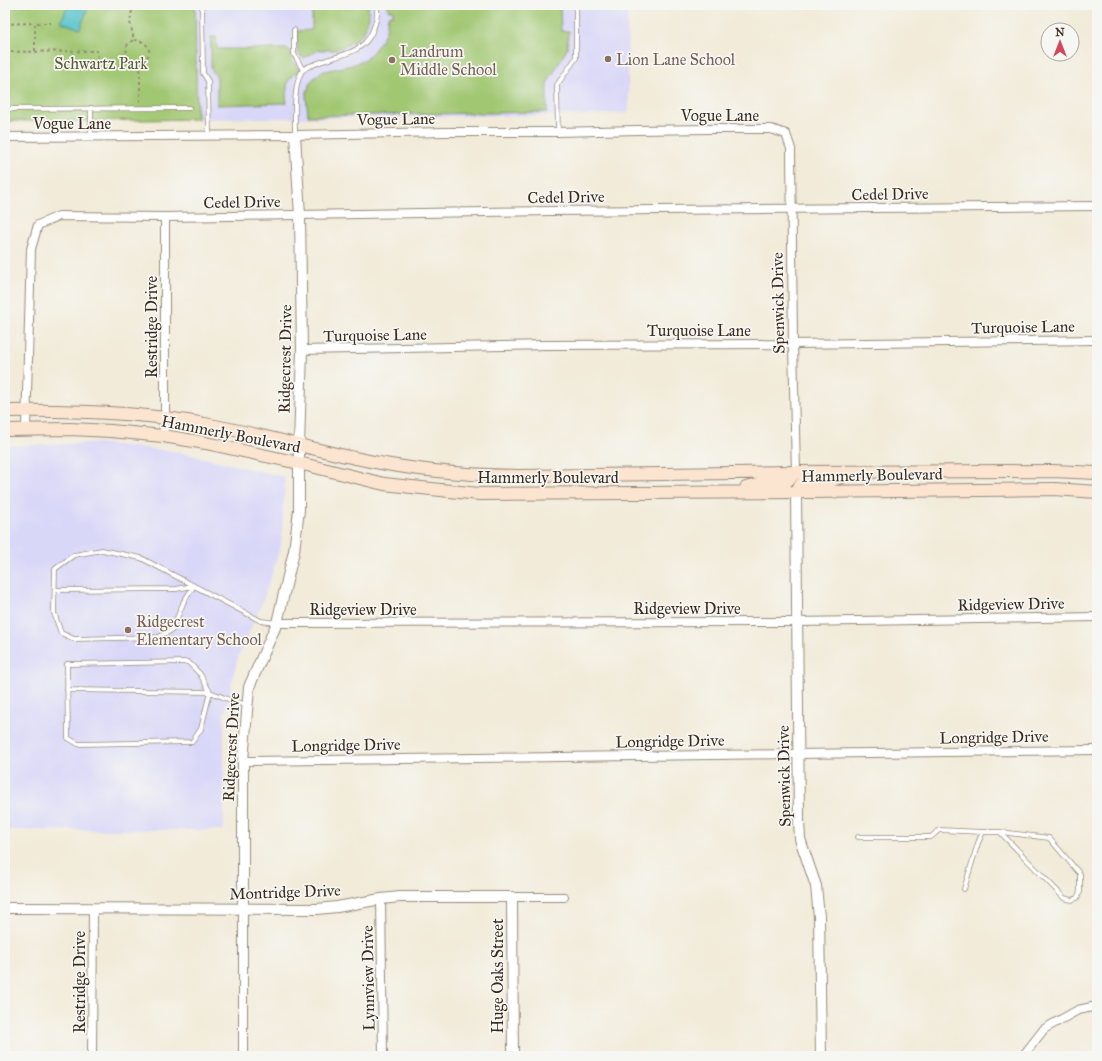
<svg xmlns="http://www.w3.org/2000/svg" width="1102" height="1061" font-family="'IM FELL Great Primer',serif">
<style>
.built{fill:#d9d7f8}
.green{fill:#a1c772;stroke:#6e7848}
.water{fill:#56c3ca;stroke:#487674}
.lines{fill:none;stroke-linecap:round;stroke-linejoin:round}
.service-casing{stroke:#968a7c;stroke-width:5.5}
.minor-casing{stroke:#968a7c;stroke-width:10}
.tertiary-casing{stroke:#968a7c;stroke-width:12}
.secondary-casing{stroke:#968a7c;stroke-width:14}
.path{stroke:#968a7c;stroke-width:2;stroke-dasharray:3 3;stroke-linecap:butt}
.service{stroke:#fff;stroke-width:4}
.minor{stroke:#fff;stroke-width:8}
.tertiary{stroke:#fff;stroke-width:10}
.secondary{stroke:#fce5d0;stroke-width:12}
.education-dot{fill:#8d6e63;stroke:#f6f6f2;stroke-width:1.5}
.labels{text-anchor:middle;dominant-baseline:central;stroke-width:3.5;stroke-linejoin:round;paint-order:stroke}
.education-label{font-size:16px;fill:#785e54;stroke:#f6f6f2;text-anchor:start}
.park-label{font-size:16px;fill:#5a5937;stroke:#f6f6f2}
.street-label{font-size:16px;fill:#3b2a1e;stroke:#f6f6f2}
</style>
<rect width="100%" height="100%" fill="#f6f6f2"/>
<filter id="ink" filterUnits="userSpaceOnUse"><feTurbulence type="fractalNoise" baseFrequency=".025" numOctaves="2"/><feDisplacementMap in="SourceGraphic" scale="8" xChannelSelector="R" yChannelSelector="G"/><feConvolveMatrix kernelMatrix="1 2 1 2 8 2 1 2 1" color-interpolation-filters="sRGB"/></filter>
<filter id="wash" filterUnits="userSpaceOnUse"><feTurbulence type="fractalNoise" baseFrequency=".012" numOctaves="4" result="noise"/><feDisplacementMap in="SourceGraphic" scale="16" xChannelSelector="R" yChannelSelector="G"/><feGaussianBlur stdDeviation="0.9" result="paint"/><feColorMatrix in="noise" values="0 0 0 0 0 0 0 0 0 0 0 0 0 0 0 0 0 1.4 0 .05"/><feComposite in="paint" operator="in"/></filter>
<g filter="url(#wash)">
<rect width="100%" height="100%" fill="#f2ebd9"/>
<path class="built" d="M 195,5 L 627,5 L 629,113 L 588,115 L 197,119 Z
M 99,443 L 179,452 L 285,477 L 281,546 L 263,601 L 237,660 L 224,716 L 224,830 L 5,830 L 5,446 Z"/>
<path class="green" d="M 5,5 L 195,5 L 197,119 L 91,121 L 5,121 Z
M 312,5 L 368,5 L 369,17 L 366,27 L 363,33 L 358,38 L 348,45 L 334,50 L 319,50 L 304,58 L 301,57 L 298,52 L 297,31 L 312,30 Z
M 388,5 L 560,5 L 561,31 L 569,31 L 567,49 L 547,84 L 547,112 L 308,116 L 306,95 L 311,81 L 321,72 L 352,65 L 364,60 L 372,53 L 381,41 L 386,31 L 388,16 L 393,15 L 393,10 L 388,10 Z
M 211,37 L 216,37 L 217,49 L 289,49 L 293,61 L 299,70 L 288,81 L 286,95 L 287,103 L 217,105 L 217,77 L 211,69 Z"/>
<path class="water" d="M 68,5 L 89,5 L 80,29 L 61,22 Z"/>
</g>
<g filter="url(#ink)">
<g class="lines">
<g class="service-casing">
<path id="service" d="M 202,5 L 203,73 L 208,81 L 209,135
M 294,30 L 294,54 L 303,70
M 91,108 L 91,137
M 5,109 L 189,108
M 558,132 L 557,85 L 576,58 L 576,5
M 295,135 C 295,118 293,85 302,71 C 305,68 309,66 313,65 C 333,55 362,56 372,32 C 376,23 378,15 377,5
M 194,586 L 184,601 L 172,630 L 159,637 L 74,639 L 61,633 L 54,613 L 55,569 L 74,555 L 102,550 L 141,558 L 261,621 L 277,623
M 55,590 L 176,589 L 194,586
M 188,662 L 200,674 L 210,692 L 201,729 L 192,742 L 78,744 L 68,738 L 67,664 Z
M 67,690 L 210,692 L 230,700 L 247,705
M 858,837 L 931,837 L 939,830 L 983,832
M 964,889 L 978,843 L 983,832 L 1000,832 L 1064,898 L 1072,900 L 1077,898 L 1080,892 L 1080,874 L 1049,838 L 1000,832"/>
</g>
<g class="minor-casing">
<path id="minor" d="M 5,137 L 295,135 L 446,132 L 558,132 L 637,130 L 711,129 L 771,129 L 786,134 L 791,149 L 793,344 L 796,472
M 302,350 L 546,345 L 793,344 L 1097,340
M 26,429 L 31,249 L 38,225 L 59,216 L 165,217 L 550,211 L 1097,206
M 163,436 L 165,418 L 165,217
M 277,623 L 797,622 L 1097,617
M 243,761 L 1097,750
M 512,897 L 564,897
M 381,899 L 383,1056
M 243,909 L 243,1056
M 92,1056 L 93,909
M 1023,1056 L 1044,1029 L 1078,1010 L 1097,1006"/>
</g>
<g class="tertiary-casing">
<path id="tertiary" d="M 796,492 L 799,821 L 800,839 L 816,886 L 819,917 L 821,1056
M 5,908 L 317,909 L 337,907 L 381,899 L 400,897 L 512,897 L 513,1056
M 243,909 L 243,761 L 249,687 L 277,623 L 294,551 L 299,510 L 299,445 L 302,350 L 300,215 L 295,135"/>
</g>
<g class="secondary-casing">
<path id="secondary" d="M 5,411 C 73,410 143,412 210,425 C 259,434 307,448 355,458 C 409,470 463,475 518,476 L 796,472 L 1053,471 L 1097,473
M 5,430 L 70,429 L 111,431 L 163,436 L 206,443 L 299,463 L 384,484 L 412,487 L 479,494 L 809,492 L 1054,489 L 1097,492
M 746,488 L 764,483 L 779,483 L 787,481 L 796,472
M 796,492 L 802,483 L 811,481 L 829,481 L 844,476"/>
</g>
<path class="path" d="M 133,5 L 130,22 L 134,40 C 150,40 155,56 140,63 L 140,103
M 5,24 L 35,23
M 35,51 L 35,23 L 51,23
M 5,52 L 97,51 L 99,64 L 111,68 L 132,61 C 125,53 123,45 134,40
M 132,61 L 140,63"/>
<use href="#service" class="service"/>
<use href="#minor" class="minor"/>
<use href="#tertiary" class="tertiary"/>
<use href="#secondary" class="secondary"/>
</g>
</g>
<g class="education-dot">
<circle cx="608" cy="59" r="4"/>
<circle cx="392" cy="60" r="4"/>
<circle cx="128" cy="630" r="4"/>
</g>
<g class="labels">
<g class="education-label">
<text x="400" y="51">Landrum<tspan x="400" dy="18">Middle School</tspan></text>
<text x="616" y="59">Lion Lane School</text>
<text x="136" y="621">Ridgecrest<tspan x="136" dy="18">Elementary School</tspan></text>
</g>
<g class="park-label">
<text x="101" y="63">Schwartz Park</text>
</g>
<g class="street-label">
<text x="720" y="115">Vogue Lane</text>
<text transform="translate(396 119) rotate(-1)">Vogue Lane</text>
<text x="72" y="123">Vogue Lane</text>
<text transform="translate(890 194) rotate(-1)">Cedel Drive</text>
<text transform="translate(566 197) rotate(-1)">Cedel Drive</text>
<text transform="translate(242 202) rotate(-1)">Cedel Drive</text>
<text transform="translate(778 303) rotate(-91)">Spenwick Drive</text>
<text transform="translate(151 327) rotate(-90)">Restridge Drive</text>
<text transform="translate(1023 327) rotate(-1)">Turquoise Lane</text>
<text x="699" y="330">Turquoise Lane</text>
<text transform="translate(375 335) rotate(-1)">Turquoise Lane</text>
<text transform="translate(285 359) rotate(-89)">Ridgecrest Drive</text>
<text transform="translate(231 434) rotate(11)">Hammerly Boulevard</text>
<text transform="translate(872 475) rotate(-1)">Hammerly Boulevard</text>
<text x="548" y="477">Hammerly Boulevard</text>
<text transform="translate(1011 604) rotate(-1)">Ridgeview Drive</text>
<text x="687" y="608">Ridgeview Drive</text>
<text x="363" y="609">Ridgeview Drive</text>
<text transform="translate(994 737) rotate(-1)">Longridge Drive</text>
<text transform="translate(670 741) rotate(-1)">Longridge Drive</text>
<text transform="translate(346 745) rotate(-1)">Longridge Drive</text>
<text transform="translate(231 747) rotate(-87)">Ridgecrest Drive</text>
<text transform="translate(784 776) rotate(-91)">Spenwick Drive</text>
<text transform="translate(285 892) rotate(-2)">Montridge Drive</text>
<text transform="translate(497 976) rotate(-90)">Huge Oaks Street</text>
<text transform="translate(368 978) rotate(-91)">Lynnview Drive</text>
<text transform="translate(79 982) rotate(-90)">Restridge Drive</text>
</g>
</g>
<rect width="1102" height="1061" fill="none" stroke="#f6f6f2" stroke-width="20"/>
<g transform="translate(1060 42)"><circle r="19" fill="#f6f6f2" stroke="#aba49d"/>
<path d="M0-3L7 15L0 10L-7 15Z" fill="#d1495b"/>
<text y="-6" font-size="11" font-weight="bold" text-anchor="middle" fill="#3b2a1e">N</text>
</g>
</svg>
